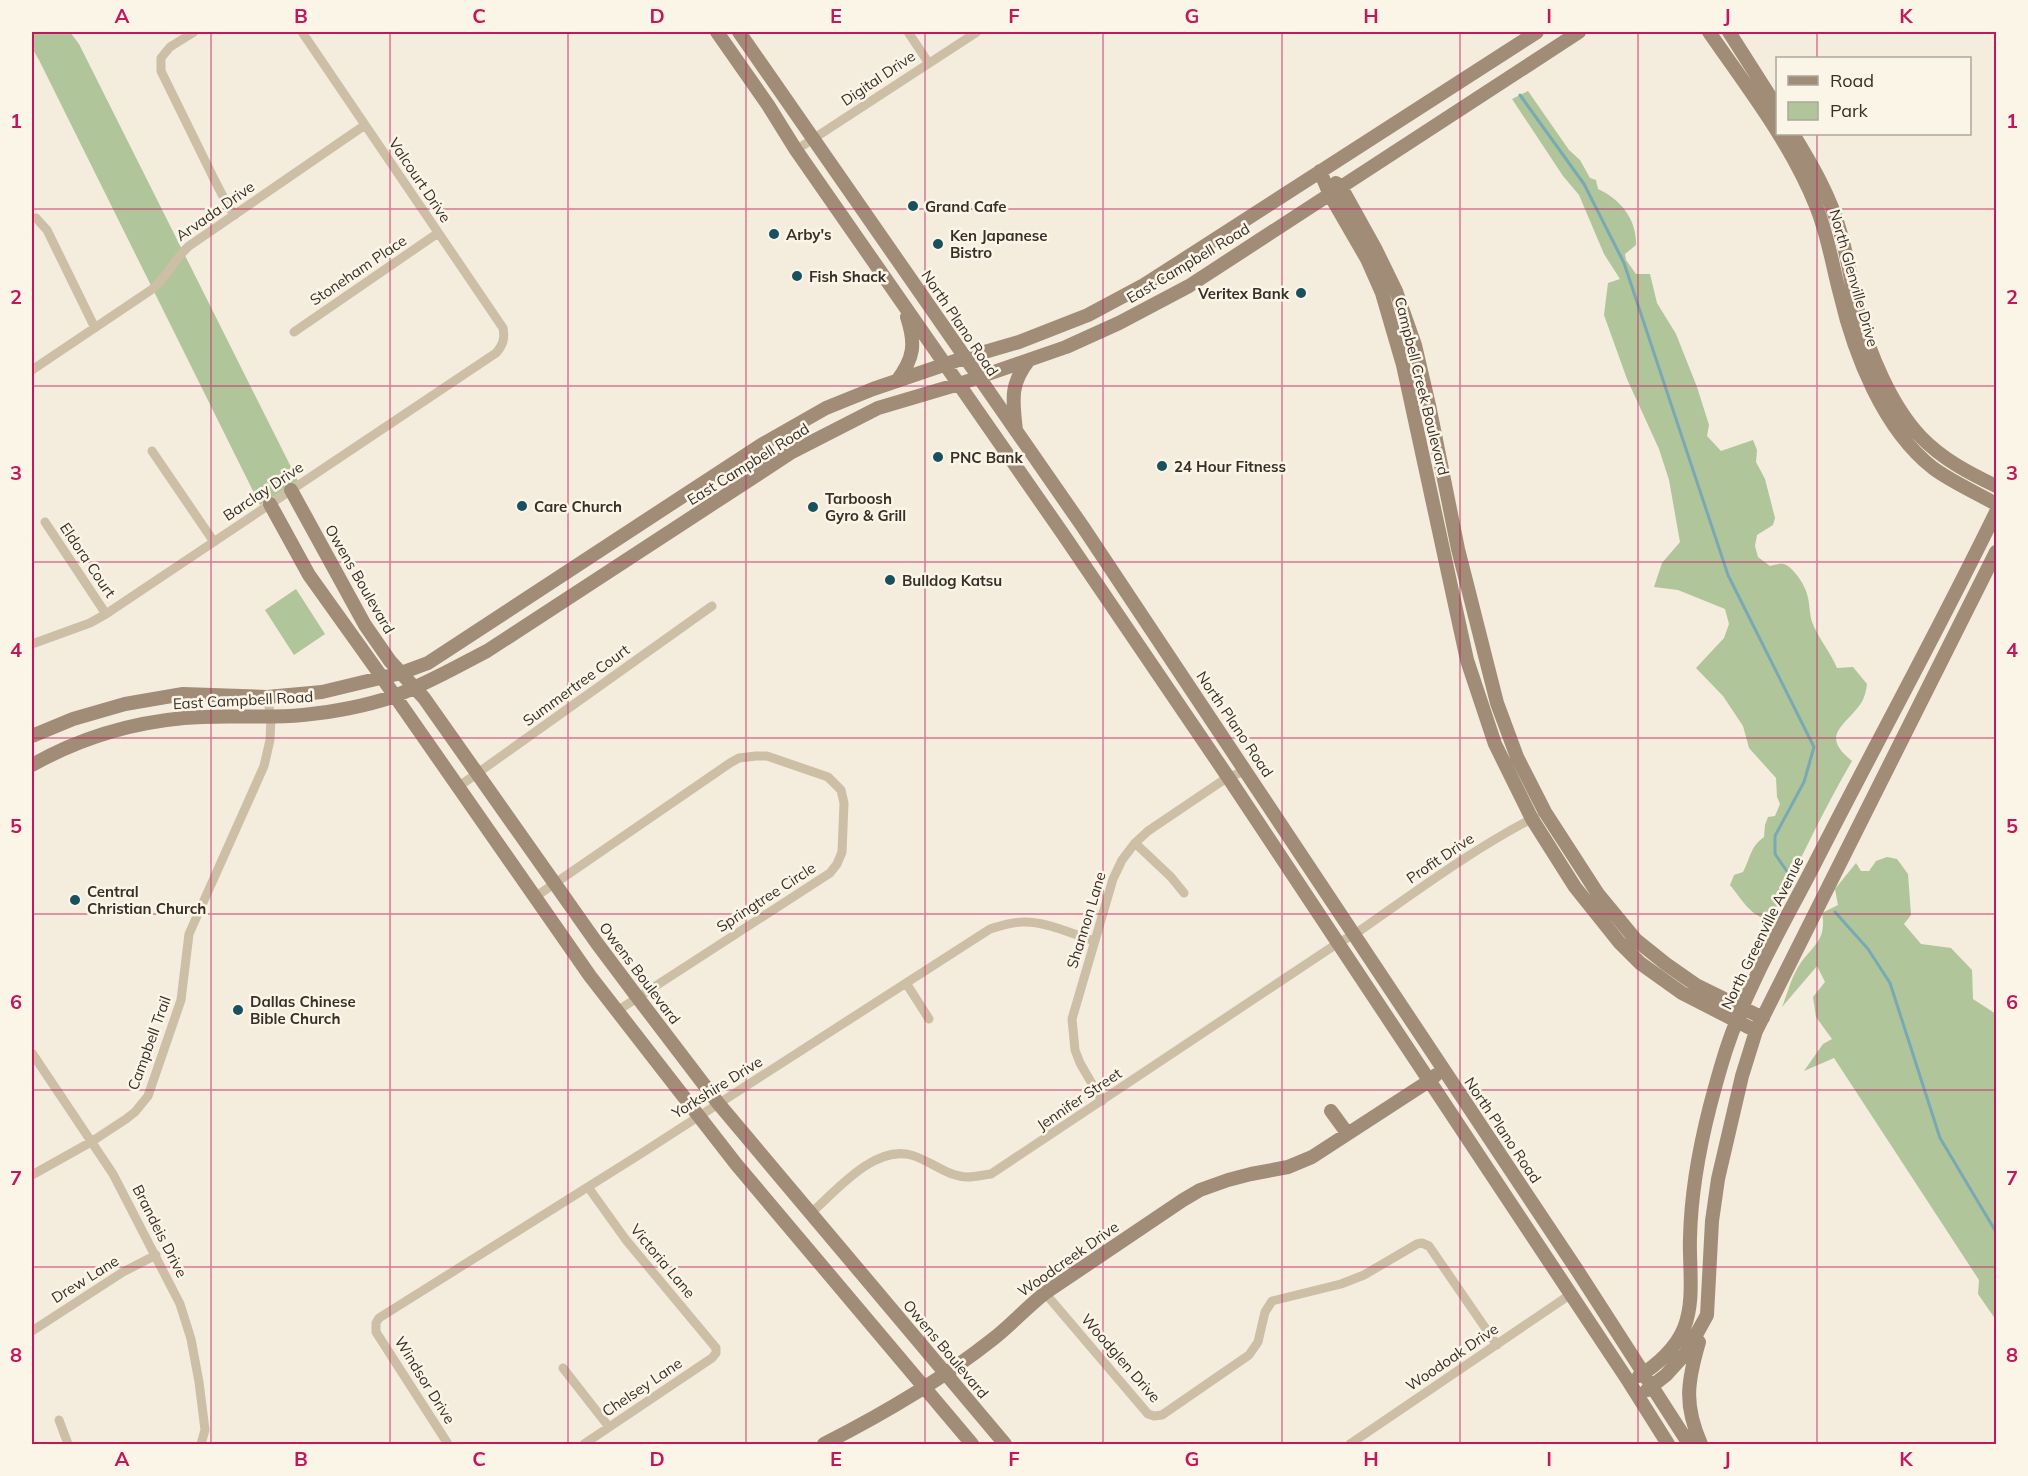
<svg xmlns="http://www.w3.org/2000/svg" width="2028" height="1476" font-family="Mulish,sans-serif">
<style>
.green{fill:#b0c59a}
.lines{fill:none;stroke-linecap:round;stroke-linejoin:round}
.stream{stroke:#78a9b4;stroke-width:3}
.street{stroke:#cdbea6;stroke-width:9}
.secondary{stroke:#a18c77;stroke-width:14}
.grid{fill:none;stroke:#c2185b;stroke-width:1.5;stroke-opacity:0.55}
.poi-dot{fill:#19505e;stroke:#fbf5e8;stroke-width:2}
.labels{text-anchor:middle;dominant-baseline:central;stroke-width:5;stroke-linejoin:round;paint-order:stroke}
.street-label{font-size:15px;fill:#392f28;stroke:#fbf5e8}
.poi-label{font-size:15px;font-weight:bold;fill:#392f28;stroke:#fbf5e8;text-anchor:start}
.neatline{fill:none;stroke:#c2185b;stroke-width:2}
.grid-label{font-size:20px;text-anchor:middle;font-weight:bold;fill:#c2185b}
</style>
<rect width="100%" height="100%" fill="#f4ecdc"/>
<path class="green" d="M 32,32 L 70,32 L 79,44 L 298,481 L 260,505 L 39,60 L 32,48 Z
M 1528,91 L 1569,150 L 1580,160 L 1590,178 L 1596,180 L 1598,189 C 1620,199 1637,219 1636,245 L 1625,254 L 1626,260 L 1636,274 L 1650,274 L 1657,303 L 1676,334 L 1697,387 L 1709,425 L 1707,436 L 1721,451 L 1753,440 L 1757,450 L 1756,462 L 1765,479 L 1775,518 L 1773,525 L 1757,535 L 1755,546 L 1758,557 L 1770,566 C 1775,565 1780,563 1784,564 C 1793,567 1805,585 1807,594 C 1810,603 1809,613 1812,622 C 1818,638 1830,651 1837,668 L 1853,667 L 1867,684 C 1866,692 1864,700 1859,706 C 1842,728 1821,736 1852,761 C 1822,812 1798,866 1770,919 C 1752,919 1741,898 1730,885 L 1734,875 L 1743,872 C 1751,857 1750,847 1764,837 L 1765,825 L 1768,817 L 1775,816 L 1780,804 L 1777,797 L 1776,778 L 1749,748 L 1743,726 L 1723,696 L 1696,668 L 1724,638 L 1729,624 L 1725,609 L 1678,590 L 1654,587 L 1662,563 L 1680,542 L 1669,480 L 1659,449 L 1627,379 L 1604,315 L 1608,283 L 1620,279 L 1604,254 L 1579,195 L 1563,176 L 1512,99 Z
M 296,589 L 325,634 L 294,655 L 265,610 Z
M 1887,857 L 1897,859 L 1908,874 L 1911,915 L 1904,924 L 1921,944 L 1951,948 L 1972,970 L 1973,999 L 1996,1014 L 1996,1320 L 1978,1294 L 1979,1280 L 1834,1058 L 1804,1071 L 1823,1044 L 1832,1039 L 1816,1017 L 1813,997 L 1825,982 L 1817,966 L 1782,1007 C 1787,995 1790,982 1796,971 C 1807,948 1828,944 1822,913 L 1838,905 L 1835,889 L 1856,863 L 1861,871 L 1869,871 L 1876,861 Z"/>
<g class="lines">
<path class="stream" d="M 1520,95 L 1584,184 L 1624,263 L 1728,575 L 1814,747 L 1804,782 L 1775,836 L 1775,854 L 1791,877
M 1835,912 L 1868,949 L 1890,983 L 1940,1138 L 1996,1232"/>
<path class="street" d="M 194,32 L 170,47 L 161,58 L 161,71 L 214,179 L 229,208 L 235,215
M 908,32 L 928,62
M 796,150 L 977,32
M 32,218 L 36,218 L 47,230 L 95,328
M 294,332 L 438,233
M 32,370 L 151,290 C 167,278 174,259 189,246 L 365,125
M 152,451 L 214,542
M 45,522 L 106,614
M 32,644 L 90,623 L 106,614 L 496,353 C 503,345 505,339 503,328 L 302,32
M 458,787 L 712,606
M 1135,843 L 1171,877 L 1184,893
M 535,897 L 730,763 L 739,758 L 756,756 L 767,756 L 828,777 L 841,790 L 844,803 L 842,852 L 837,864 L 830,873 L 617,1011
M 906,983 L 929,1019
M 32,1053 L 113,1174 L 180,1304 L 191,1339 L 199,1382 L 205,1430 L 201,1444
M 1102,1101 L 1080,1063 L 1075,1050 L 1072,1019 L 1113,879 L 1122,860 L 1135,843 L 1148,831 L 1228,777 L 1246,771
M 32,1175 L 91,1142 L 126,1119 L 135,1112 L 148,1096 L 181,1000 L 189,934 L 264,766 L 270,740 L 271,717 L 267,697
M 810,1214 C 836,1191 874,1145 911,1155 C 930,1160 947,1177 968,1177 C 975,1177 983,1175 991,1174 L 1338,943 L 1355,934 C 1414,893 1471,850 1535,817
M 1045,1293 L 1148,1414 L 1154,1416 L 1162,1415 L 1249,1355 L 1258,1342 L 1265,1312 L 1272,1301 L 1341,1284 L 1364,1275 L 1417,1244 L 1422,1243 L 1429,1246 L 1497,1345
M 32,1331 L 123,1272 L 156,1255
M 563,1368 L 609,1427
M 59,1420 L 68,1444
M 448,1444 L 376,1332 L 376,1323 L 379,1318 L 642,1153 L 990,929 C 1000,926 1011,922 1022,922 C 1046,921 1072,934 1095,941
M 584,1444 L 712,1358 L 716,1353 L 716,1348 L 626,1240 L 588,1187
M 1350,1444 L 1571,1294"/>
<path class="secondary" d="M 717,32 L 768,105 L 796,150 L 1063,534 L 1228,777 L 1629,1382 L 1668,1444
M 739,32 L 1083,527 L 1579,1273 L 1689,1444
M 1709,32 C 1747,87 1791,143 1816,206 C 1828,235 1832,264 1840,294 C 1854,354 1883,429 1933,468 C 1952,482 1975,492 1996,504
M 1729,32 L 1778,109
M 1793,134 C 1812,165 1830,196 1840,231 C 1848,257 1851,285 1858,311 C 1869,352 1891,406 1921,437 C 1942,459 1969,473 1996,486
M 1320,171 L 1330,195 L 1367,259 L 1382,293 L 1403,365 L 1467,660 L 1495,744 L 1532,819 L 1575,887 L 1619,942 L 1640,963 L 1682,993 L 1756,1031
M 1336,183 L 1341,187 L 1376,250 L 1396,291 L 1415,345 L 1429,405 L 1458,549 L 1497,703 L 1517,757 L 1545,812 L 1598,894 L 1636,940 L 1666,964 L 1696,985 L 1763,1018
M 897,381 C 914,358 916,344 907,317
M 1016,431 C 1013,401 1009,385 1029,360
M 291,490 L 365,625 L 390,661 L 424,698 L 596,942 L 638,998 L 718,1103 L 1005,1444
M 270,504 L 309,575 L 374,666 L 590,976 L 736,1164 L 972,1444
M 32,736 L 73,719 L 125,704 L 183,694 L 267,697 L 322,692 L 401,673 L 428,663 L 761,445 L 826,408 L 873,389 L 964,358 L 1019,342 L 1088,315 L 1144,285 L 1537,32
M 32,765 C 78,739 130,723 184,718 C 223,714 263,719 303,715 C 332,712 365,706 392,697 C 425,685 456,667 487,651 L 792,452 L 878,408 L 959,384 L 1066,347 L 1119,323 L 1189,286 L 1579,32
M 1331,1111 L 1347,1133
M 1699,1342 C 1687,1383 1684,1405 1701,1444
M 1639,1376 C 1657,1365 1676,1348 1684,1328 C 1695,1301 1689,1267 1690,1238 C 1691,1193 1699,1149 1710,1106 C 1715,1087 1720,1069 1726,1050 C 1747,986 1783,925 1814,865 C 1874,747 1938,631 1996,512
M 1647,1390 L 1666,1375 L 1686,1353 L 1707,1315 L 1712,1221 L 1718,1179 L 1742,1076 L 1756,1031 L 1996,552
M 824,1444 C 883,1414 940,1381 993,1339 C 1011,1325 1026,1308 1045,1293 L 1183,1200 L 1200,1190 L 1228,1180 L 1251,1174 L 1288,1167 L 1312,1157 L 1429,1081 L 1436,1075"/>
</g>
<path class="grid" d="M 211,32 L 211,1444M 390,32 L 390,1444M 568,32 L 568,1444M 746,32 L 746,1444M 925,32 L 925,1444M 1103,32 L 1103,1444M 1282,32 L 1282,1444M 1460,32 L 1460,1444M 1638,32 L 1638,1444M 1817,32 L 1817,58M 1817,134 L 1817,1444M 32,209 L 1996,209M 32,386 L 1996,386M 32,562 L 1996,562M 32,738 L 1996,738M 32,914 L 1996,914M 32,1090 L 1996,1090M 32,1267 L 1996,1267"/>
<g class="poi-dot">
<circle cx="913" cy="206" r="6"/>
<circle cx="774" cy="234" r="6"/>
<circle cx="938" cy="244" r="6"/>
<circle cx="797" cy="276" r="6"/>
<circle cx="1301" cy="293" r="6"/>
<circle cx="938" cy="457" r="6"/>
<circle cx="1162" cy="466" r="6"/>
<circle cx="522" cy="506" r="6"/>
<circle cx="813" cy="507" r="6"/>
<circle cx="890" cy="580" r="6"/>
<circle cx="75" cy="900" r="6"/>
<circle cx="238" cy="1010" r="6"/>
</g>
<g class="labels">
<g class="street-label">
<text transform="translate(878 78) rotate(-34)">Digital Drive</text>
<text transform="translate(420 180) rotate(56)">Valcourt Drive</text>
<text transform="translate(215 211) rotate(-35)">Arvada Drive</text>
<text transform="translate(1188 263) rotate(-31)">East Campbell Road</text>
<text transform="translate(358 270) rotate(-34)">Stoneham Place</text>
<text transform="translate(1854 278) rotate(74)">North Glenville Drive</text>
<text transform="translate(960 323) rotate(56)">North Plano Road</text>
<text transform="translate(1422 386) rotate(76)">Campbell Creek Boulevard</text>
<text transform="translate(748 464) rotate(-32)">East Campbell Road</text>
<text transform="translate(263 491) rotate(-34)">Barclay Drive</text>
<text transform="translate(88 560) rotate(56)">Eldora Court</text>
<text transform="translate(360 579) rotate(60)">Owens Boulevard</text>
<text transform="translate(576 685) rotate(-36)">Summertree Court</text>
<text transform="translate(243 700) rotate(-3)">East Campbell Road</text>
<text transform="translate(1235 724) rotate(56)">North Plano Road</text>
<text transform="translate(1440 858) rotate(-34)">Profit Drive</text>
<text transform="translate(766 897) rotate(-33)">Springtree Circle</text>
<text transform="translate(1086 920) rotate(-73)">Shannon Lane</text>
<text transform="translate(1762 933) rotate(-64)">North Greenville Avenue</text>
<text transform="translate(640 973) rotate(53)">Owens Boulevard</text>
<text transform="translate(149 1043) rotate(-70)">Campbell Trail</text>
<text transform="translate(717 1087) rotate(-32)">Yorkshire Drive</text>
<text transform="translate(1079 1099) rotate(-34)">Jennifer Street</text>
<text transform="translate(1503 1130) rotate(56)">North Plano Road</text>
<text transform="translate(160 1231) rotate(63)">Brandeis Drive</text>
<text transform="translate(1068 1259) rotate(-35)">Woodcreek Drive</text>
<text transform="translate(663 1261) rotate(50)">Victoria Lane</text>
<text transform="translate(85 1279) rotate(-32)">Drew Lane</text>
<text transform="translate(946 1349) rotate(50)">Owens Boulevard</text>
<text transform="translate(1452 1357) rotate(-34)">Woodoak Drive</text>
<text transform="translate(1121 1358) rotate(49)">Woodglen Drive</text>
<text transform="translate(425 1380) rotate(58)">Windsor Drive</text>
<text transform="translate(642 1387) rotate(-34)">Chelsey Lane</text>
</g>
<g class="poi-label">
<text x="925" y="206">Grand Cafe</text>
<text x="786" y="234">Arby's</text>
<text x="950" y="235">Ken Japanese<tspan x="950" dy="17">Bistro</tspan></text>
<text x="809" y="276">Fish Shack</text>
<text x="1289" y="293" text-anchor="end">Veritex Bank</text>
<text x="950" y="457">PNC Bank</text>
<text x="1174" y="466">24 Hour Fitness</text>
<text x="825" y="498">Tarboosh<tspan x="825" dy="17">Gyro &amp; Grill</tspan></text>
<text x="534" y="506">Care Church</text>
<text x="902" y="580">Bulldog Katsu</text>
<text x="87" y="891">Central<tspan x="87" dy="17">Christian Church</tspan></text>
<text x="250" y="1001">Dallas Chinese<tspan x="250" dy="17">Bible Church</tspan></text>
</g>
</g>
<rect width="2028" height="1476" fill="none" stroke="#fbf5e8" stroke-width="66"/>
<rect x="1776" y="57" width="195" height="78" fill="#fbf5e8" stroke="#ada69b" stroke-width="1.5"/>
<rect x="1788" y="76" width="30" height="9" fill="#a18c77" stroke="#ada69b" stroke-width="1.5"/>
<text x="1830" y="87" font-size="18" fill="#392f28">Road</text>
<rect x="1788" y="102" width="30" height="18" fill="#b0c59a" stroke="#ada69b" stroke-width="1.5"/>
<text x="1830" y="117" font-size="18" fill="#392f28">Park</text>
<rect x="33" y="33" width="1962" height="1410" class="neatline"/>
<g class="grid-label">
<text x="122" y="23">A</text>
<text x="301" y="23">B</text>
<text x="479" y="23">C</text>
<text x="657" y="23">D</text>
<text x="836" y="23">E</text>
<text x="1014" y="23">F</text>
<text x="1192" y="23">G</text>
<text x="1371" y="23">H</text>
<text x="1549" y="23">I</text>
<text x="1727" y="23">J</text>
<text x="1906" y="23">K</text>
<text x="16" y="128">1</text>
<text x="2012" y="128">1</text>
<text x="16" y="304">2</text>
<text x="2012" y="304">2</text>
<text x="16" y="480">3</text>
<text x="2012" y="480">3</text>
<text x="16" y="657">4</text>
<text x="2012" y="657">4</text>
<text x="16" y="833">5</text>
<text x="2012" y="833">5</text>
<text x="16" y="1009">6</text>
<text x="2012" y="1009">6</text>
<text x="16" y="1185">7</text>
<text x="2012" y="1185">7</text>
<text x="16" y="1362">8</text>
<text x="2012" y="1362">8</text>
<text x="122" y="1466">A</text>
<text x="301" y="1466">B</text>
<text x="479" y="1466">C</text>
<text x="657" y="1466">D</text>
<text x="836" y="1466">E</text>
<text x="1014" y="1466">F</text>
<text x="1192" y="1466">G</text>
<text x="1371" y="1466">H</text>
<text x="1549" y="1466">I</text>
<text x="1727" y="1466">J</text>
<text x="1906" y="1466">K</text>
</g>
</svg>
